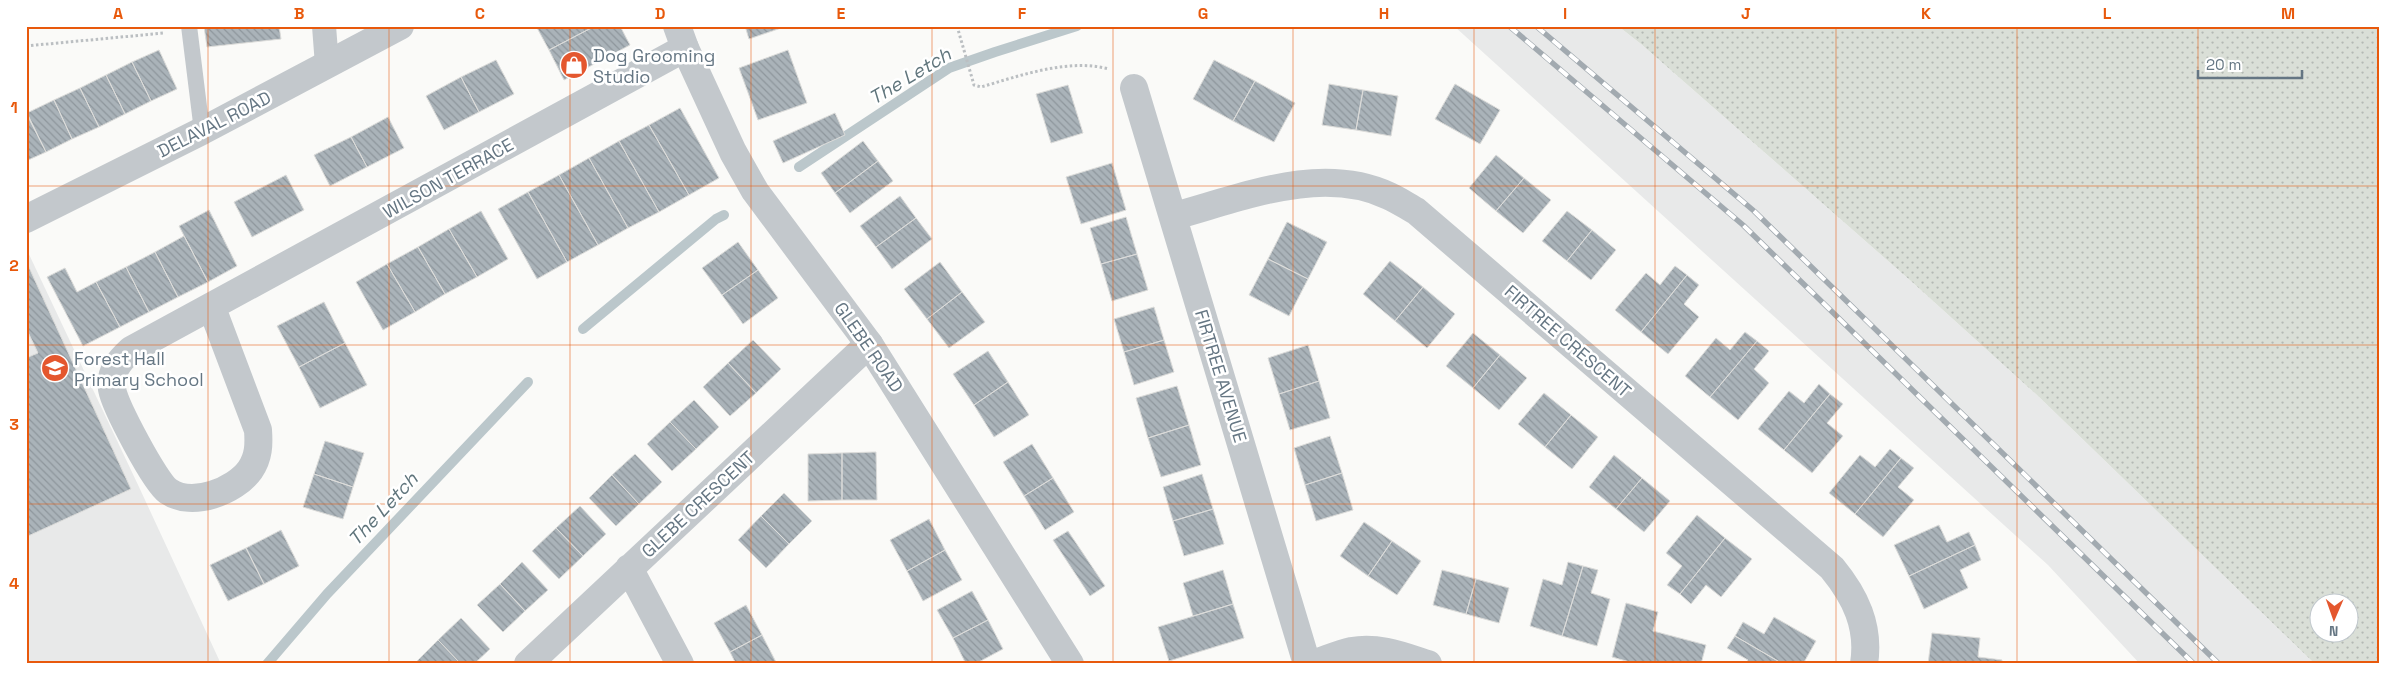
<svg xmlns="http://www.w3.org/2000/svg" width="2406" height="690" font-family="'Space Grotesk',sans-serif">
<style>
.built{fill:#e8e9e9}
.grass{fill:url(#grass-dots);fill-rule:evenodd}
.lines{fill:none;stroke-linecap:round;stroke-linejoin:round}
.stream{stroke:#bbc7cb;stroke-width:10}
.building{fill:url(#building-back-hatch);stroke:#dcdcda}
.path{stroke:#bbbfc2;stroke-width:3;stroke-dasharray:2.5 2.5;stroke-linecap:butt}
.service{stroke:#c3c8cc;stroke-width:16}
.pedestrian{stroke:#c3c8cc;stroke-width:24}
.minor{stroke:#c3c8cc;stroke-width:28}
.tertiary{stroke:#c3c8cc;stroke-width:28}
.rail-casing{stroke:#a2aab0;stroke-width:5.5}
.rail{stroke:#fff;stroke-width:4;stroke-dasharray:11;stroke-linecap:butt}
.grid{fill:none;stroke:#e8590c;stroke-width:1;stroke-opacity:0.55}
.labels{text-anchor:middle;dominant-baseline:central;stroke-width:5;stroke-linejoin:round;paint-order:stroke}
.poi-label{font-size:18px;fill:#657683;stroke:#fff;text-anchor:start}
.street-label{font-size:18px;fill:#657683;stroke:#fff}
.water-label{font-size:19px;font-style:italic;fill:#60757c;stroke:#fff}
.neatline{fill:none;stroke:#e8590c;stroke-width:2}
.grid-label{font-size:16px;text-anchor:middle;font-weight:bold;fill:#e8590c}
</style>
<defs>
<pattern id="grass-dots" width="8" height="8" patternUnits="userSpaceOnUse" patternTransform="scale(1.25)"><rect width="8" height="8" fill="#dadfd7"/><path d="M2 2h.1M6 6h.1" fill="none" stroke="#b4b9b4" stroke-width="1.8" stroke-linecap="round"/></pattern>
<pattern id="building-back-hatch" width="6" height="6" patternUnits="userSpaceOnUse" patternTransform="scale(1.25)"><rect width="6" height="6" fill="#aab3b9"/><path d="M-1 5l2 2M0 0l6 6M5-1l2 2" fill="none" stroke="#8e969c"/></pattern>
</defs>
<rect width="100%" height="100%" fill="#fafaf8"/>
<path class="built" d="M 1454,26 L 1618,26 L 1641,44 L 1912,282 L 2038,396 L 2315,664 L 2140,664 L 2048,565 Z
M 26,248 L 139,487 L 221,664 L 26,664 Z"/>
<path class="grass" d="M 1618,26 L 2380,26 L 2380,664 L 2315,664 L 2038,396 L 1912,282 L 1641,44 ZM 2348,602 L 2348,632 L 2318,632 L 2318,602 Z"/>
<g class="lines">
<path class="stream" d="M 799,167 L 949,68 L 995,52 L 1077,26
M 583,329 L 716,219 L 724,215
M 267,664 L 327,594 L 528,382"/>
</g>
<path class="building" d="M 204,26 L 279,26 L 281,39 L 207,47 Z
M 536,26 L 595,26 L 549,50 Z
M 595,26 L 620,26 L 630,45 L 564,80 L 549,50 Z
M 745,26 L 787,26 L 749,39 Z
M 159,50 L 177,89 L 151,101 L 132,62 Z
M 788,50 L 807,103 L 758,120 L 739,68 Z
M 496,60 L 514,94 L 479,112 L 461,77 Z
M 1214,60 L 1255,81 L 1233,121 L 1193,99 Z
M 132,62 L 151,101 L 125,114 L 106,75 Z
M 106,75 L 125,114 L 99,127 L 80,88 Z
M 461,77 L 479,112 L 444,130 L 426,96 Z
M 1255,81 L 1295,103 L 1274,142 L 1233,121 Z
M 1329,84 L 1363,90 L 1356,130 L 1322,125 Z
M 1455,84 L 1500,110 L 1480,144 L 1435,119 Z
M 1068,85 L 1083,133 L 1051,143 L 1036,94 Z
M 80,88 L 99,127 L 72,139 L 54,100 Z
M 1363,90 L 1398,96 L 1391,136 L 1356,130 Z
M 54,100 L 72,139 L 46,152 L 27,113 Z
M 680,108 L 719,178 L 689,195 L 649,125 Z
M 26,113 L 46,152 L 26,161 Z
M 835,113 L 845,135 L 783,163 L 773,141 Z
M 388,117 L 404,148 L 367,167 L 351,137 Z
M 649,125 L 689,195 L 659,212 L 619,141 Z
M 351,137 L 367,167 L 330,186 L 314,155 Z
M 619,141 L 659,212 L 628,228 L 589,158 Z
M 863,141 L 878,161 L 835,193 L 821,173 Z
M 1496,155 L 1524,178 L 1496,211 L 1469,188 Z
M 589,158 L 628,228 L 598,245 L 559,175 Z
M 878,161 L 893,181 L 850,213 L 835,193 Z
M 1112,163 L 1126,210 L 1081,224 L 1066,177 Z
M 286,175 L 304,210 L 252,237 L 234,202 Z
M 559,175 L 598,245 L 567,262 L 528,192 Z
M 1524,178 L 1551,200 L 1523,233 L 1496,211 Z
M 528,192 L 567,262 L 537,279 L 498,209 Z
M 900,196 L 916,218 L 876,247 L 860,226 Z
M 209,210 L 237,266 L 208,282 L 179,226 Z
M 481,211 L 508,259 L 477,277 L 449,229 Z
M 1567,211 L 1592,230 L 1567,261 L 1542,241 Z
M 1126,217 L 1137,254 L 1101,264 L 1090,228 Z
M 916,218 L 932,239 L 892,269 L 876,247 Z
M 1287,222 L 1327,242 L 1308,279 L 1268,259 Z
M 449,229 L 477,277 L 445,294 L 418,247 Z
M 1592,230 L 1616,250 L 1591,280 L 1567,261 Z
M 184,236 L 208,282 L 178,297 L 155,252 Z
M 738,242 L 758,270 L 722,295 L 702,268 Z
M 418,247 L 445,294 L 415,312 L 387,264 Z
M 155,252 L 178,297 L 149,312 L 126,267 Z
M 1137,254 L 1148,290 L 1112,301 L 1101,264 Z
M 1268,259 L 1308,279 L 1289,316 L 1249,295 Z
M 26,261 L 131,489 L 26,537 L 26,358 L 38,353 L 26,328 Z
M 1390,261 L 1423,287 L 1395,321 L 1363,294 Z
M 940,262 L 962,292 L 927,319 L 904,289 Z
M 387,264 L 415,312 L 383,330 L 356,282 Z
M 1675,266 L 1687,275 L 1641,332 L 1615,310 L 1646,273 L 1660,285 Z
M 126,267 L 149,312 L 120,327 L 96,282 Z
M 65,268 L 77,292 L 96,282 L 120,327 L 83,346 L 47,277 Z
M 758,270 L 778,298 L 743,324 L 722,295 Z
M 1687,275 L 1699,285 L 1684,304 L 1699,317 L 1668,354 L 1641,332 Z
M 1423,287 L 1455,314 L 1427,348 L 1395,321 Z
M 962,292 L 985,322 L 949,348 L 927,319 Z
M 324,302 L 345,343 L 299,367 L 277,326 Z
M 1154,307 L 1164,340 L 1124,352 L 1114,319 Z
M 1745,332 L 1757,341 L 1710,397 L 1685,376 L 1716,338 L 1730,350 Z
M 1473,333 L 1500,355 L 1473,388 L 1446,366 Z
M 753,340 L 781,369 L 756,393 L 728,363 Z
M 1164,340 L 1174,372 L 1134,385 L 1124,352 Z
M 1757,341 L 1769,351 L 1754,369 L 1769,383 L 1738,420 L 1710,397 Z
M 345,343 L 367,385 L 320,408 L 299,367 Z
M 1308,345 L 1319,381 L 1279,394 L 1268,358 Z
M 988,351 L 1008,382 L 974,405 L 953,374 Z
M 1500,355 L 1527,378 L 1499,410 L 1473,388 Z
M 728,363 L 756,393 L 730,416 L 703,387 Z
M 1319,381 L 1330,418 L 1290,430 L 1279,394 Z
M 1008,382 L 1029,415 L 994,437 L 974,405 Z
M 1819,384 L 1830,394 L 1784,450 L 1758,429 L 1789,391 L 1804,403 Z
M 1177,386 L 1189,425 L 1148,438 L 1136,398 Z
M 1544,393 L 1571,415 L 1545,447 L 1518,424 Z
M 1830,394 L 1843,404 L 1827,423 L 1843,436 L 1812,473 L 1784,450 Z
M 694,400 L 719,427 L 696,449 L 670,422 Z
M 1571,415 L 1598,437 L 1572,469 L 1545,447 Z
M 670,422 L 696,449 L 672,471 L 647,444 Z
M 1189,425 L 1201,465 L 1161,477 L 1148,438 Z
M 1330,436 L 1342,473 L 1305,485 L 1294,448 Z
M 325,441 L 364,453 L 353,487 L 314,474 Z
M 1032,444 L 1053,478 L 1024,496 L 1003,462 Z
M 1890,449 L 1901,458 L 1855,514 L 1829,493 L 1860,455 L 1875,467 Z
M 876,452 L 877,500 L 842,500 L 842,453 Z
M 842,453 L 842,500 L 808,501 L 808,454 Z
M 635,454 L 662,482 L 639,504 L 612,475 Z
M 1614,455 L 1642,478 L 1616,509 L 1589,487 Z
M 1901,458 L 1914,468 L 1898,487 L 1914,500 L 1883,537 L 1855,514 Z
M 1342,473 L 1353,510 L 1316,521 L 1305,485 Z
M 314,474 L 353,487 L 343,519 L 303,507 Z
M 1202,474 L 1213,509 L 1173,521 L 1163,487 Z
M 612,475 L 639,504 L 616,526 L 589,498 Z
M 1053,478 L 1074,512 L 1045,530 L 1024,496 Z
M 1642,478 L 1670,501 L 1644,532 L 1616,509 Z
M 784,493 L 812,521 L 789,544 L 761,516 Z
M 580,506 L 606,534 L 583,556 L 556,528 Z
M 1213,509 L 1224,544 L 1184,556 L 1173,521 Z
M 1697,515 L 1725,538 L 1680,594 L 1667,585 L 1682,566 L 1666,553 Z
M 761,516 L 789,544 L 766,568 L 738,540 Z
M 929,519 L 945,550 L 907,571 L 890,540 Z
M 1364,522 L 1392,541 L 1368,576 L 1340,556 Z
M 1939,525 L 1947,542 L 1969,532 L 1975,545 L 1909,576 L 1894,545 Z
M 556,528 L 583,556 L 559,579 L 532,551 Z
M 281,530 L 299,566 L 264,584 L 246,548 Z
M 1068,531 L 1105,586 L 1090,596 L 1053,540 Z
M 1725,538 L 1752,559 L 1721,597 L 1706,585 L 1691,604 L 1680,594 Z
M 1392,541 L 1421,561 L 1397,595 L 1368,576 Z
M 1975,545 L 1981,560 L 1960,570 L 1968,588 L 1924,609 L 1909,576 Z
M 246,548 L 264,584 L 228,601 L 210,565 Z
M 945,550 L 962,580 L 923,601 L 907,571 Z
M 522,562 L 548,590 L 525,611 L 500,584 Z
M 1568,562 L 1583,566 L 1562,636 L 1530,626 L 1543,579 L 1562,585 Z
M 1583,566 L 1598,570 L 1591,593 L 1610,599 L 1597,646 L 1562,636 Z
M 1223,570 L 1233,604 L 1193,616 L 1183,583 Z
M 1442,570 L 1476,579 L 1466,614 L 1433,605 Z
M 1476,579 L 1509,588 L 1499,623 L 1466,614 Z
M 500,584 L 525,611 L 503,632 L 477,605 Z
M 972,591 L 988,620 L 953,638 L 937,610 Z
M 1626,603 L 1658,612 L 1653,631 L 1706,645 L 1701,664 L 1637,664 L 1612,657 Z
M 1233,604 L 1244,638 L 1169,661 L 1158,627 Z
M 746,605 L 762,635 L 730,652 L 714,623 Z
M 1774,617 L 1816,641 L 1803,664 L 1783,664 L 1735,636 L 1743,622 L 1764,634 Z
M 461,618 L 490,649 L 474,664 L 461,664 L 438,640 Z
M 988,620 L 1003,649 L 975,664 L 966,664 L 953,638 Z
M 1932,633 L 1980,638 L 1978,657 L 2002,660 L 2002,664 L 1928,664 Z
M 762,635 L 777,664 L 736,664 L 730,652 Z
M 1735,636 L 1783,664 L 1746,664 L 1748,660 L 1727,648 Z
M 438,640 L 461,664 L 418,664 L 416,662 Z"/>
<g class="lines">
<path class="path" d="M 957,26 L 974,85 L 981,87 C 1019,76 1068,58 1109,69
M 26,46 L 164,33"/>
<path class="service" d="M 189,26 L 202,131"/>
<path class="pedestrian" d="M 324,26 L 327,65"/>
<path class="minor" d="M 1134,88 L 1307,664
M 1174,216 C 1241,198 1321,164 1389,196 C 1398,200 1407,206 1416,211 L 1832,568 C 1855,596 1870,626 1864,664
M 26,219 L 202,131 L 400,26
M 212,308 L 258,430 C 259,444 259,457 250,470 C 235,491 192,508 168,491 C 155,482 115,406 112,389 C 109,372 120,360 131,350 L 685,48
M 629,568 L 680,664
M 528,664 L 869,344
M 1312,664 C 1325,660 1339,654 1352,651 C 1378,646 1403,656 1428,664"/>
<path class="tertiary" d="M 677,26 L 685,48 L 733,152 L 755,191 L 869,344 L 1070,664"/>
<g class="rail-casing">
<path id="rail" d="M 1509,26 L 1743,225 L 2194,664
M 1536,26 L 1754,211 L 2219,664"/>
</g>
<use href="#rail" class="rail"/>
</g>
<path class="grid" d="M 208,26 L 208,664M 389,26 L 389,664M 570,26 L 570,664M 751,26 L 751,664M 932,26 L 932,664M 1113,26 L 1113,664M 1293,26 L 1293,664M 1474,26 L 1474,664M 1655,26 L 1655,664M 1836,26 L 1836,664M 2017,26 L 2017,664M 2198,26 L 2198,664M 26,186 L 2380,186M 26,345 L 2380,345M 26,504 L 2380,504"/>
<defs>
<g id="shop-disc" transform="scale(1.4375)"><circle r="9.5" fill="#e4572e" stroke="#fff"/><path d="M-5-2.5h2.3a2.7 3.5 0 0 1 5.4 0H5L5.5 6h-11ZM-1.5-2.5h3a1.5 2.3 0 0 0-3 0Z" fill="#fff"/></g>
<g id="school-disc" transform="scale(1.4375)"><circle r="9.5" fill="#e4572e" stroke="#fff"/><path d="M0-5L7-2L0 1L-7-2ZM-4 1L0 2.5L4 1V4Q0 6-4 4Z" fill="#fff"/></g>
</defs>
<g fill-rule="evenodd">
<use href="#shop-disc" x="574" y="65"/>
<use href="#school-disc" x="55" y="368"/>
</g>
<g class="labels">
<g class="poi-label">
<text x="593" y="55">Dog Grooming<tspan x="593" dy="21">Studio</tspan></text>
<text x="74" y="358">Forest Hall<tspan x="74" dy="21">Primary School</tspan></text>
</g>
<g class="street-label">
<text transform="translate(214 124) rotate(-27)">DELAVAL ROAD</text>
<text transform="translate(448 178) rotate(-29)">WILSON TERRACE</text>
<text transform="translate(1568 341) rotate(41)">FIRTREE CRESCENT</text>
<text transform="translate(869 347) rotate(55)">GLEBE ROAD</text>
<text transform="translate(1221 376) rotate(73)">FIRTREE AVENUE</text>
<text transform="translate(698 504) rotate(-43)">GLEBE CRESCENT</text>
</g>
<g class="water-label">
<text transform="translate(910 76) rotate(-31)">The Letch</text>
<text transform="translate(383 509) rotate(-47)">The Letch</text>
</g>
</g>
<rect width="2406" height="690" fill="none" stroke="#ffffff" stroke-width="55"/>
<g transform="translate(2334 618) rotate(182)"><circle r="24" fill="#ffffff" stroke="#c1c8cd"/>
<path d="M0-4L9 19L0 12L-9 19Z" fill="#e4572e"/>
<text y="-8" font-size="14" font-weight="bold" text-anchor="middle" fill="#657683">N</text>
</g>
<path d="M2198 70v8h104v-8" fill="none" stroke="#657683" stroke-width="2.5"/>
<text x="2206" y="70" font-size="15" fill="#657683" stroke="#ffffff" stroke-width="4" paint-order="stroke">20 m</text>
<rect x="28" y="28" width="2350" height="634" class="neatline"/>
<g class="grid-label">
<text x="118" y="19">A</text>
<text x="299" y="19">B</text>
<text x="480" y="19">C</text>
<text x="660" y="19">D</text>
<text x="841" y="19">E</text>
<text x="1022" y="19">F</text>
<text x="1203" y="19">G</text>
<text x="1384" y="19">H</text>
<text x="1565" y="19">I</text>
<text x="1746" y="19">J</text>
<text x="1926" y="19">K</text>
<text x="2107" y="19">L</text>
<text x="2288" y="19">M</text>
<text x="14" y="113">1</text>
<text x="14" y="271">2</text>
<text x="14" y="430">3</text>
<text x="14" y="589">4</text>
</g>
</svg>
